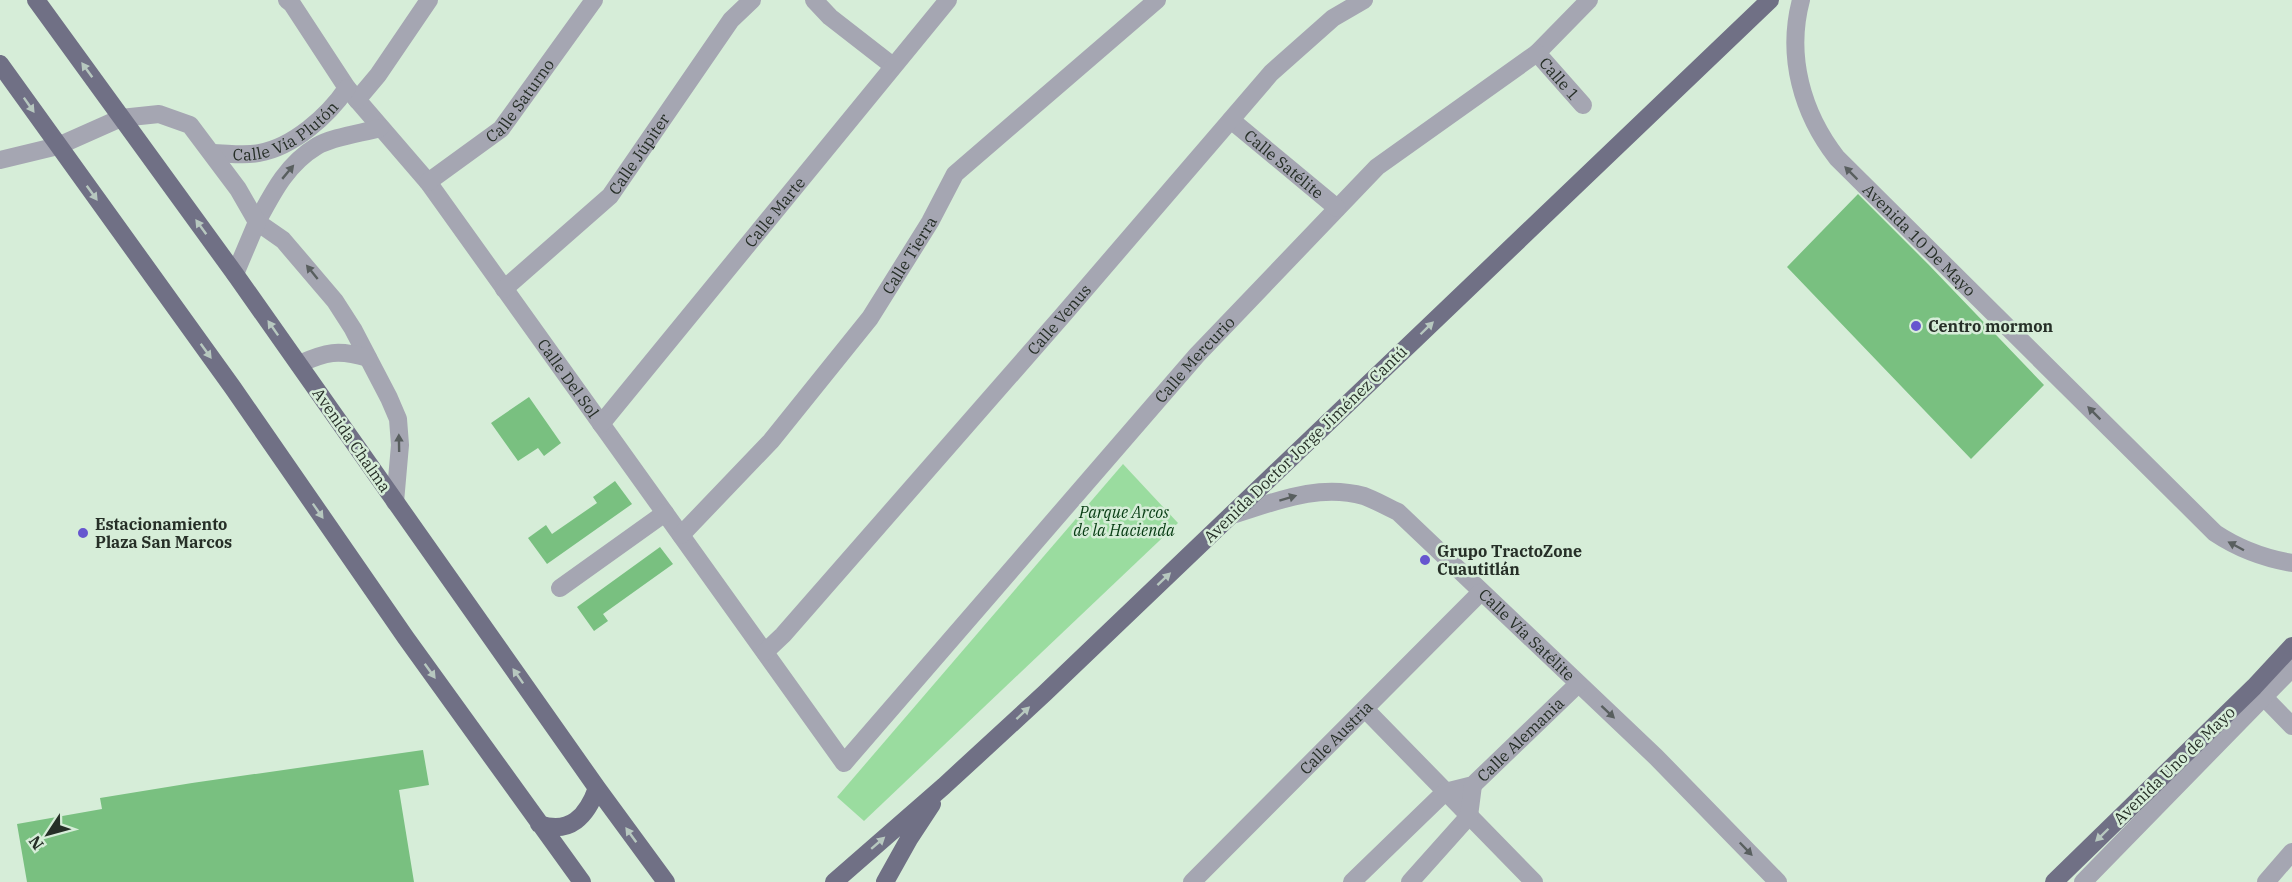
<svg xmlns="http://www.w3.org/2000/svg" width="2292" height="882" font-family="'IBM Plex Serif',serif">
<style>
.green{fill:#9adc9f}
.building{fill:#79c080}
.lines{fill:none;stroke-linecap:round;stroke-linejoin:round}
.minor{stroke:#a5a6b2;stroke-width:18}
.major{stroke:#707085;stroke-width:18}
.oneway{fill:#b7c8bf}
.oneway2{fill:#595f5f}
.poi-dot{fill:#6656cf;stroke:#d6edd8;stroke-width:2}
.labels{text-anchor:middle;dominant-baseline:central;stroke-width:5;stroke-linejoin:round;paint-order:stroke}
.street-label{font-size:16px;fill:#262f27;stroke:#d6edd8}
.poi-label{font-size:16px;font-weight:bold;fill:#262f27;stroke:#d6edd8;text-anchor:start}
.park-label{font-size:16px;font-style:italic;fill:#073c13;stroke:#d6edd8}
</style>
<rect width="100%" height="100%" fill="#d6edd8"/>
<path class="green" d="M 1123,464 L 1178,523 L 864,821 L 837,797 Z"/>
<path class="building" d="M 1858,194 L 1928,264 L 2044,385 L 1971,459 L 1787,267 Z
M 529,397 L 561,443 L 544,456 L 538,448 L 518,461 L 491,423 Z
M 615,481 L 632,504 L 547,564 L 528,538 L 546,525 L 552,534 L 597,503 L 593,497 Z
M 660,547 L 673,564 L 603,614 L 608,621 L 594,631 L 577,607 Z
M 423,750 L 429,785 L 399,790 L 414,882 L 27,882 L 17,824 L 102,809 L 100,798 L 192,783 Z"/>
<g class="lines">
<g class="minor">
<path id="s1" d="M 287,0 L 292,4 L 347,88 L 428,182 L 844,763 L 1197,355 L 1377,167 L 1537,53 L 1589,0"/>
<path d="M 814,0 L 830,17 L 893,66"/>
<path id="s2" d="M 1801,0 C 1786,56 1802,113 1837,158 L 2215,533 C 2239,549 2263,558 2292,563"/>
<path id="s3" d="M 1537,53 L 1583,105"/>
<path d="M 357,100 L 378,75 L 429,0"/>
<path id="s4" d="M 1231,120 L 1337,208"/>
<path d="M 380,128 C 362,133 332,137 317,146 C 287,164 273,192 257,222 L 283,240 L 335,301 L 353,329 L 389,398 L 398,419 L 400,445 L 395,502"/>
<path id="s5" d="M 212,153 C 227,153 244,156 259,153 C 293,147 328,116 347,88"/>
<path d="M 0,160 L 58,146 L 121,118 L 159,114 L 190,125 L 238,189 L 257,222 L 235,274"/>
<path id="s6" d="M 428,182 L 501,129 L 594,0"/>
<path id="s7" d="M 504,289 L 610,196 L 731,20 L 752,0"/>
<path d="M 299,364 C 326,352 338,349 368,358"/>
<path id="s8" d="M 601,424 L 948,0"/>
<path id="s9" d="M 1232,515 C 1275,502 1318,483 1364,496 C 1375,500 1387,507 1398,512 L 1656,757 L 1778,882"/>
<path id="s10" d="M 681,535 L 771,441 L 870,318 L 930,222 L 955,174 L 1157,0"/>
<path d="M 560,588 L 665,513"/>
<path id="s11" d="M 765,652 L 783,635 L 1063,315 L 1271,73 L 1333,18 L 1364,0"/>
<path d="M 2257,690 L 2292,726"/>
<path d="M 1365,709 L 1534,882"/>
<path id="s12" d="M 1192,882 L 1481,592"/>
<path id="s13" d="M 1352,882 L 1445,792 L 1473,785 L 1578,684"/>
<path d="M 1410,882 L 1469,816 L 1473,785"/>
<path d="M 2083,882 L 2292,668"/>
<path d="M 2266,882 L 2292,852"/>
</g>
<path class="major" d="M 36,0 L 235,274 L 597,788 L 666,882
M 0,64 L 233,388 L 406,638 L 582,882
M 539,824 C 570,835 587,816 597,788
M 834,882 L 944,786 L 1045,693 L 1770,0
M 885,882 L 909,839 L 932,804
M 2054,882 L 2254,687 L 2292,646"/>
</g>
<defs><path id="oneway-solid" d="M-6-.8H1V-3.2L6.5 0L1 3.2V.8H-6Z" transform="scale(1.5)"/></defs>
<g class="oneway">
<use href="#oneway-solid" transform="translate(87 70) rotate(-126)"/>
<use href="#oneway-solid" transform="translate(29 105) rotate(55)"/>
<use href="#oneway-solid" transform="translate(92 193) rotate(54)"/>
<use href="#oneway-solid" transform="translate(201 227) rotate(-126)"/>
<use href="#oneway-solid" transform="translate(273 328) rotate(-125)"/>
<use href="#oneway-solid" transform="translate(1427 328) rotate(-44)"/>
<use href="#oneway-solid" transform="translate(206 351) rotate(54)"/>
<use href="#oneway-solid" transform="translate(318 511) rotate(55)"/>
<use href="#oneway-solid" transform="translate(1164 579) rotate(-43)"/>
<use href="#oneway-solid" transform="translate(430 671) rotate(54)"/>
<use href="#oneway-solid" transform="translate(518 676) rotate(-125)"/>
<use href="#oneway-solid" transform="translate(1023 713) rotate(-43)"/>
<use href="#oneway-solid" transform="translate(631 835) rotate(-126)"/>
<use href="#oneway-solid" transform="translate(2102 835) rotate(136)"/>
<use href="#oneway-solid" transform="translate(878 843) rotate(-41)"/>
</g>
<g class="oneway2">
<use href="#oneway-solid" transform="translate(288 172) rotate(-50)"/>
<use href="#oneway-solid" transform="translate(1851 173) rotate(-135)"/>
<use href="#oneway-solid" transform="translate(312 272) rotate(-129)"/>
<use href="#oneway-solid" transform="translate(2094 413) rotate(-135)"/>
<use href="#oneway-solid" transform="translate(399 443) rotate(-91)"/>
<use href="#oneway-solid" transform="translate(1288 498) rotate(-17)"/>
<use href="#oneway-solid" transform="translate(2236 546) rotate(-152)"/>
<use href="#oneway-solid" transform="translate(1608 712) rotate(43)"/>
<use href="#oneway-solid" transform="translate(1746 849) rotate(46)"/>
</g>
<g class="poi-dot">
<circle cx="1916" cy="326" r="6"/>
<circle cx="83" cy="533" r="6"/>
<circle cx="1425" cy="560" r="6"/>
</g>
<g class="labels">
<g class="street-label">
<text stroke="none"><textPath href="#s3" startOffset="34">Calle 1</textPath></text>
<text stroke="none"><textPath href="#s6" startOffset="124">Calle Saturno</textPath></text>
<text stroke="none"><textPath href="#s5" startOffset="80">Calle Vía Plutón</textPath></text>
<text stroke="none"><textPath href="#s7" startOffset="192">Calle Júpiter</textPath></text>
<text stroke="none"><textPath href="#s4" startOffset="69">Calle Satélite</textPath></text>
<text stroke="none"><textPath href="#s8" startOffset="274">Calle Marte</textPath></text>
<text stroke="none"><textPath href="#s2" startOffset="284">Avenida 10 De Mayo</textPath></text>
<text stroke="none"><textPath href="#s10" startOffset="362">Calle Tierra</textPath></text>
<text stroke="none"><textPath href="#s11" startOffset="444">Calle Venus</textPath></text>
<text stroke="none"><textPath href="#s1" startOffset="1480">Calle Mercurio</textPath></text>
<text stroke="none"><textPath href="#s1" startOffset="472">Calle Del Sol</textPath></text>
<text transform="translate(352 440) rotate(55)">Avenida Chalma</text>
<text transform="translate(1305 444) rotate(-44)">Avenida Doctor Jorge Jiménez Cantú</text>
<text stroke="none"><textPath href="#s9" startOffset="351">Calle Vía Satélite</textPath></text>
<text stroke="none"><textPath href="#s12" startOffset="204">Calle Austria</textPath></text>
<text stroke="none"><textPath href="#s13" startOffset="224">Calle Alemania</textPath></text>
<text transform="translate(2174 765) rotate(-44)">Avenida Uno de Mayo</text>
</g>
<g class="poi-label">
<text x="1928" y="326">Centro mormon</text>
<text x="95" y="524">Estacionamiento<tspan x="95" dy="18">Plaza San Marcos</tspan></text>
<text x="1437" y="551">Grupo TractoZone<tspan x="1437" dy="18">Cuautitlán</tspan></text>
</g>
<g class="park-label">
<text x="1124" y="512">Parque Arcos<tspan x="1124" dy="18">de la Hacienda</tspan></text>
</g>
</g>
<g transform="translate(48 834) rotate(234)" stroke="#d6edd8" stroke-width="4.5" paint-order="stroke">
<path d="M0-4.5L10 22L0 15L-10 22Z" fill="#262f27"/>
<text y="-9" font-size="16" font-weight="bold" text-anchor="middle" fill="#262f27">N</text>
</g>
</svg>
